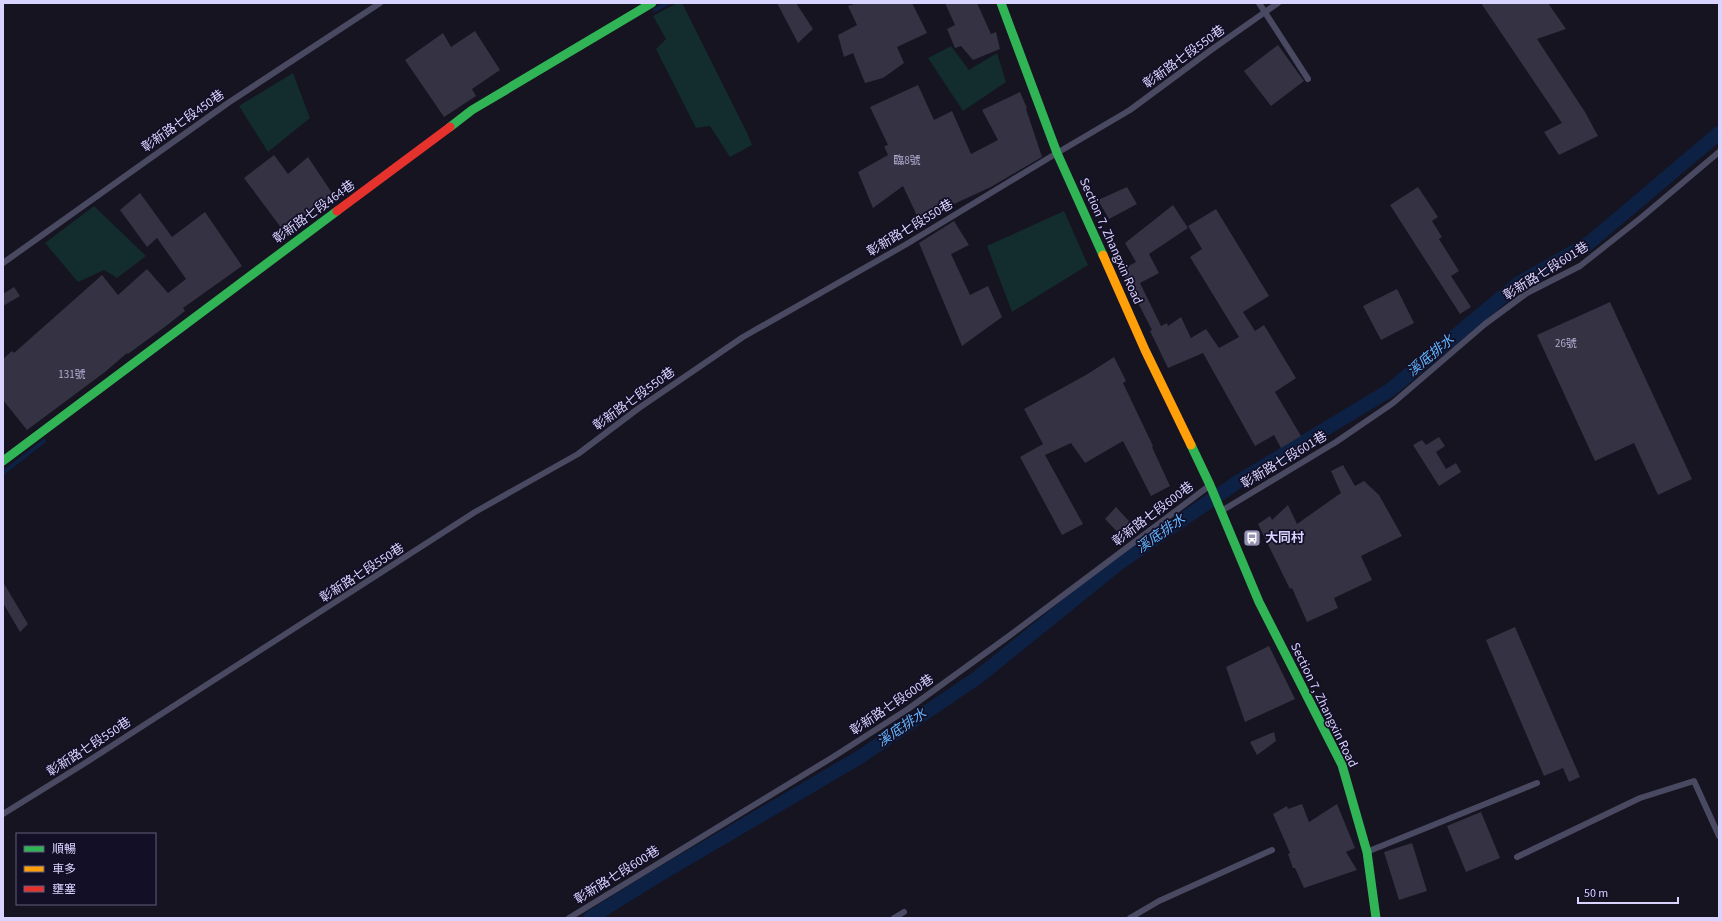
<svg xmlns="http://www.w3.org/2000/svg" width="1722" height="921" font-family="'Source Sans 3','Noto Sans TC',sans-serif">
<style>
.green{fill:#132c2d}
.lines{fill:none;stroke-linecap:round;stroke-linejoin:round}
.stream{stroke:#0d2144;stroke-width:4}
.canal{stroke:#0d2144;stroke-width:14}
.building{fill:#343243}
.lane{stroke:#4a4962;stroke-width:6}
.fast{stroke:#30b455;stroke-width:9}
.slow{stroke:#ff9f0a;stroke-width:9}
.jam{stroke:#e5322d;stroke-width:9}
.labels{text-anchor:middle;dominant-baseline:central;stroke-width:3.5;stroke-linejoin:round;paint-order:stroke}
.number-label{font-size:11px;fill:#b0acd0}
.street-label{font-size:13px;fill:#d9d4ff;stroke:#130f26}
.poi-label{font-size:13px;font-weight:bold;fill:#d9d4ff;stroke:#130f26;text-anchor:start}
.water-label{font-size:14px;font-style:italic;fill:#62b6ff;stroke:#130f26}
</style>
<rect width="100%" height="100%" fill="#161421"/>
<path class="green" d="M 677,3 L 682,3 L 748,135 L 752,145 L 730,157 L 710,126 L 696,128 L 656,49 L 666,39 L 653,16 Z
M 951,46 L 969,70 L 997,53 L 1006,82 L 963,111 L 928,58 Z
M 293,73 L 310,118 L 268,152 L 239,106 Z
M 94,206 L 146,256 L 117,278 L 104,270 L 78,282 L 45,243 Z
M 1064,211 L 1088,265 L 1012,312 L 987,246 Z"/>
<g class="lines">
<path class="stream" d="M 655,10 L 668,3
M 3,473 L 44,441"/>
<path class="canal" d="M 590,918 L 654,878 L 860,757 L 977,678 L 1118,564 L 1239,481 L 1390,390 L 1519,283 L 1589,243 L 1719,133"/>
</g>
<path class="building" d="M 777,3 L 796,3 L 813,29 L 798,43 Z
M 858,3 L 912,3 L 927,33 L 897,47 L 904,63 L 883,78 L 865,83 L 853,53 L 844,57 L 838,35 L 857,25 L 848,6 Z
M 945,3 L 977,3 L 991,34 L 996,32 L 1000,49 L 973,60 L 961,46 L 955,48 L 947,29 L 955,25 Z
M 1481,3 L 1548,3 L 1566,29 L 1537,39 L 1585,112 L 1598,136 L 1559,155 L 1544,132 L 1562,123 Z
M 475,31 L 500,70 L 472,89 L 476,96 L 444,117 L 405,60 L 443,33 L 451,47 Z
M 1278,45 L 1304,81 L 1271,106 L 1244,71 Z
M 918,85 L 934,120 L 952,111 L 971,154 L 998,140 L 982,110 L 1020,92 L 1027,108 L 1026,109 L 1042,157 L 991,187 L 919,220 L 903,186 L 873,208 L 858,172 L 888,155 L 884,146 L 888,145 L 870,107 Z
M 274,155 L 288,174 L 308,157 L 332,193 L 316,211 L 314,207 L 285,233 L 244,178 Z
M 1127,187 L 1137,204 L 1109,219 L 1098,200 Z
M 1418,187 L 1438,217 L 1432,221 L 1442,237 L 1439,239 L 1459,271 L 1451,276 L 1471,307 L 1460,314 L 1390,205 Z
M 140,193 L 172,237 L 205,212 L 242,266 L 183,308 L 185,311 L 166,326 L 128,354 L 127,353 L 105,372 L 27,430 L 3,400 L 3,359 L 12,351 L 14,353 L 102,275 L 118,295 L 147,269 L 168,293 L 186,279 L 157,238 L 147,247 L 120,210 Z
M 1173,205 L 1188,228 L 1149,254 L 1159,273 L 1140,283 L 1161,326 L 1167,323 L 1168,326 L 1181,317 L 1191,338 L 1206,329 L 1219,348 L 1239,337 L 1190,257 L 1202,249 L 1188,226 L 1216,209 L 1269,296 L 1243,312 L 1255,331 L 1264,325 L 1296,378 L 1275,392 L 1301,436 L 1281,448 L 1274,435 L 1255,446 L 1203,353 L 1168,368 L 1150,331 L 1152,330 L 1121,270 L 1136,262 L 1125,243 Z
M 954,221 L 969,245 L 951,254 L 970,295 L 988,286 L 1002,317 L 962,346 L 919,243 Z
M 14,287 L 20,296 L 3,306 L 3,294 Z
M 1397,289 L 1414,323 L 1381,340 L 1363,306 Z
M 1610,302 L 1692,479 L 1658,495 L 1634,443 L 1595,461 L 1537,335 Z
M 1114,357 L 1126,381 L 1123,383 L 1153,446 L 1152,447 L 1170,486 L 1151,496 L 1123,441 L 1085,463 L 1071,443 L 1045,455 L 1083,524 L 1062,535 L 1020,457 L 1043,444 L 1024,409 L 1086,375 Z
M 1439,437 L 1445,446 L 1436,452 L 1446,469 L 1456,463 L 1461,472 L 1439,486 L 1413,445 L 1422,440 L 1426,445 Z
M 1343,465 L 1355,486 L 1364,481 L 1379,495 L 1402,536 L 1361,556 L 1372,580 L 1334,598 L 1338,608 L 1307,622 L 1292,588 L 1290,589 L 1258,524 L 1270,516 L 1272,520 L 1288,505 L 1297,524 L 1341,493 L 1331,471 Z
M 1116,507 L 1139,532 L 1125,540 L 1105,519 Z
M 3,582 L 28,624 L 20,632 L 3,603 Z
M 1515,627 L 1580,777 L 1569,782 L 1563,768 L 1544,776 L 1486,640 Z
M 1269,646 L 1295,699 L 1245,722 L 1226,667 Z
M 1274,732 L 1276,741 L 1257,755 L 1250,742 Z
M 1302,804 L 1309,822 L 1337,804 L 1355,848 L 1346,852 L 1357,870 L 1304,888 L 1295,868 L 1293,868 L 1288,854 L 1290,853 L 1273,814 L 1287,806 L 1288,809 Z
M 1481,812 L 1500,858 L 1466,872 L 1447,826 Z
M 1412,843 L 1427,891 L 1399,900 L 1384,852 Z"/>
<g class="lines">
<path class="lane" d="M 1259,3 L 1308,79
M 3,263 L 228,103 L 380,3
M 1223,510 L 1336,442 L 1393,403 L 1485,324 L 1527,293 L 1580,266 L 1642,217 L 1719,152
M 3,814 L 82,765 L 475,512 L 578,454 L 639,408 L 743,337 L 905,245 L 1057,153 L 1130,110 L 1211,50 L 1278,3
M 1369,851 L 1537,783
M 1517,857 L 1640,798 L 1694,781 L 1719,836
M 569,918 L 833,757 L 908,709 L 1009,636 L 1209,486
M 894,918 L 904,912
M 1130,918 L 1159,901 L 1272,850"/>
<path class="fast" d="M 1001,3 L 1057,153 L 1103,255
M 450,127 L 472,110 L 652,3
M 1191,445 L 1210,485 L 1259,602 L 1342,765 L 1367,852 L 1376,918
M 3,461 L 337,211"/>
<path class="slow" d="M 1103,255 L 1145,350 L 1191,445"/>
<path class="jam" d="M 337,211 L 450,127"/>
</g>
<defs>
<g id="bus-square" transform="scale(0.9)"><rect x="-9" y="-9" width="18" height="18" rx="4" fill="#9591b1" stroke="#130f26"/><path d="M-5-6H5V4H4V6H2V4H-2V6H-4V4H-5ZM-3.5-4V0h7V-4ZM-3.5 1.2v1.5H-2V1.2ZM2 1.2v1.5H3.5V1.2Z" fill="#fff"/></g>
</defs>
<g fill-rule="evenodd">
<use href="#bus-square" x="1252" y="538"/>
</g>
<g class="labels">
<g class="number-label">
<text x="907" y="160">臨8號</text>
<text x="1566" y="343">26號</text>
<text x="72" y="374">131號</text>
</g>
<g class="street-label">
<text transform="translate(1184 57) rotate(-36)">彰新路七段550巷</text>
<text transform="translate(183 121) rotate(-35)">彰新路七段450巷</text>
<text transform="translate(314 212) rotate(-36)">彰新路七段464巷</text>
<text transform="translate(910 228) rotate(-31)">彰新路七段550巷</text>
<text transform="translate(1111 241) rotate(66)">Section 7, Zhangxin Road</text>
<text transform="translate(1546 271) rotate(-32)">彰新路七段601巷</text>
<text transform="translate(634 399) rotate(-36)">彰新路七段550巷</text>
<text transform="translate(1284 460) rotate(-31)">彰新路七段601巷</text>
<text transform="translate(1153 514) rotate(-37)">彰新路七段600巷</text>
<text transform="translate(362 573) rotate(-33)">彰新路七段550巷</text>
<text transform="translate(892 705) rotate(-34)">彰新路七段600巷</text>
<text transform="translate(1324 705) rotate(64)">Section 7, Zhangxin Road</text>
<text transform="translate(89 747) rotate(-33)">彰新路七段550巷</text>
<text transform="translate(617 875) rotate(-32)">彰新路七段600巷</text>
</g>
<g class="poi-label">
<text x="1265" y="538">大同村</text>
</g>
<g class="water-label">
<text transform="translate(1431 356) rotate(-40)">溪底排水</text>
<text transform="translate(1161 534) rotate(-35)">溪底排水</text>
<text transform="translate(902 728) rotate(-34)">溪底排水</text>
</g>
</g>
<rect width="1722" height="921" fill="none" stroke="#d9d4ff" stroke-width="8"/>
<rect x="16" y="833" width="140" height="72" fill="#130f26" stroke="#625e7d"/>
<rect x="24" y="846" width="20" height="6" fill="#30b455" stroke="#625e7d"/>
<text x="52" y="853" font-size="12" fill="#d9d4ff">順暢</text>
<rect x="24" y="866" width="20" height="6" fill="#ff9f0a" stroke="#625e7d"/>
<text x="52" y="873" font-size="12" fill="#d9d4ff">車多</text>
<rect x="24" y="886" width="20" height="6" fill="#e5322d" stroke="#625e7d"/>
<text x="52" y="893" font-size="12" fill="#d9d4ff">壅塞</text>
<path d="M1578 897v6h100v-6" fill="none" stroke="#d9d4ff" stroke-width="2"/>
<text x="1584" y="897" font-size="12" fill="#d9d4ff" stroke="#130f26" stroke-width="3" paint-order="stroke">50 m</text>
</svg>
